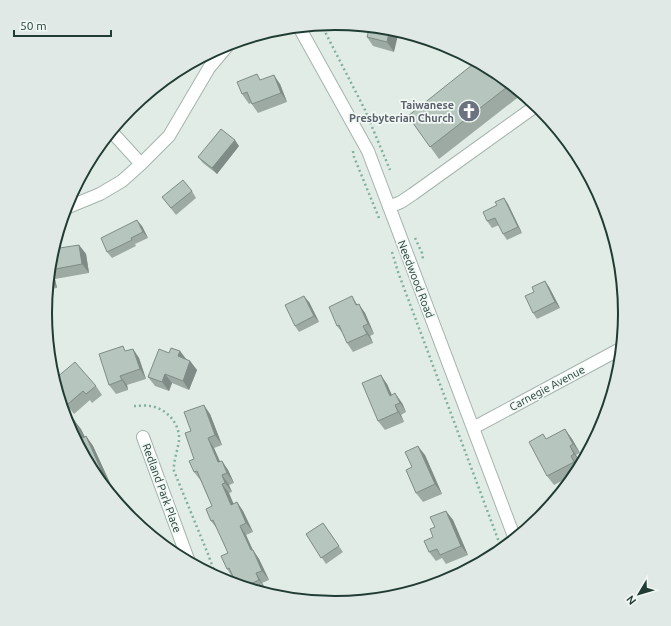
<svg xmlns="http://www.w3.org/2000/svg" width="671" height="626" font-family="Ubuntu,sans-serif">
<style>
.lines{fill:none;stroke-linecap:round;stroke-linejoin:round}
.minor-casing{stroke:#a4b4ad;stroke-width:14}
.path{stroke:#81b09e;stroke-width:2.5;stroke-dasharray:2 3;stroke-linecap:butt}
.minor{stroke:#fff;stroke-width:12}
.wall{fill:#9daaa4}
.shaded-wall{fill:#7f8b86}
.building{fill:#b6c6bf;stroke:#7f8b86}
.labels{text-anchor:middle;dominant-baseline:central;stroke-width:3.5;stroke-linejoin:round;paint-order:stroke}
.worship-label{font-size:11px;font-weight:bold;fill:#5b616d;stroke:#f1f8f4;text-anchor:end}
.street-label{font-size:11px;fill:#213c34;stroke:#f1f8f4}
.rim{fill:none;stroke:#213c34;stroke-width:2}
</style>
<rect width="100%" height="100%" fill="#e1ece6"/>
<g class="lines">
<g class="minor-casing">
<path id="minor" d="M 299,27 L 368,151 L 515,539
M 111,131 L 141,164
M 389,207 L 401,202 L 413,194 L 537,105
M 66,208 L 100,194 L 122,181 L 141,164 L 169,136 L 209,68 L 229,44
M 473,428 L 622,348
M 143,437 L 189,562"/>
</g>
<path class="path" d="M 321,24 L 365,110 L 390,170
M 353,151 L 354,157 L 379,218
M 415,238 L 422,253 L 423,259
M 392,252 L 398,272 L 502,550
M 134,406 C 139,406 145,405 150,406 C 166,408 180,423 179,440 C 178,450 173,461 174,471 L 208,554 L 216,576"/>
<use href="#minor" class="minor"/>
</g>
<path class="wall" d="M 392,29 L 394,52 L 373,46 L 367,37 Z
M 497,72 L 515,87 L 521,95 L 439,159 L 408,116 Z
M 261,80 L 280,84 L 287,102 L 258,113 L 251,103 L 249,104 L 242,94 Z
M 239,146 L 217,174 L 203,163 L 198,157 Z
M 192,191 L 196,198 L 176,215 L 162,197 Z
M 504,198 L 508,204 L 522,233 L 507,240 L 503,234 L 499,225 L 492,228 L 487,221 L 497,205 Z
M 142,226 L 148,238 L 135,244 L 136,246 L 112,258 L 107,252 Z
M 79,245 L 86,254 L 89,273 L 55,279 L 57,288 L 48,289 L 51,256 Z
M 545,281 L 549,287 L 560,308 L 537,319 L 533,313 L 534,292 Z
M 309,302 L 319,322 L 299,332 L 295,326 Z
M 357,304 L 365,313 L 374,334 L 370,336 L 373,343 L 353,352 L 347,343 L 344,335 L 337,326 Z
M 133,349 L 139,358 L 146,379 L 127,385 L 128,390 L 116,394 L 109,385 L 126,351 Z
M 180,351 L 185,359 L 190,361 L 197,370 L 189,390 L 172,383 L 169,391 L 155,386 L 148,377 L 169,353 Z
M 56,378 L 96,386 L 102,395 L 92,403 L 90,400 L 74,414 L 59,395 L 56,387 L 60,384 Z
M 387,384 L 392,395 L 402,403 L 406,412 L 401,415 L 404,422 L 385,430 L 378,421 Z
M 210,414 L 222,445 L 214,448 L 220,461 L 222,461 L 228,470 L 234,483 L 229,485 L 232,492 L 229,493 L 233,504 L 237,502 L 243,511 L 253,532 L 246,535 L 253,550 L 259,559 L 269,580 L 262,583 L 266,589 L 260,592 L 237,585 L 234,578 L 233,578 L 227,569 L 228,553 L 218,530 L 211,521 L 212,506 L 201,481 L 194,472 L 194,459 L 191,431 Z
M 81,429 L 85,437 L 86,436 L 93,446 L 110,483 L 105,485 L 94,474 Z
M 565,429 L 572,439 L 580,453 L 576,455 L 581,463 L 577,465 L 580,469 L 577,473 L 554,485 L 547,476 L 547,439 Z
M 425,455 L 442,494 L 423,502 L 416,493 L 412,467 Z
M 446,511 L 453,520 L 468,555 L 446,564 L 442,558 L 436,561 L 429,552 L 433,537 L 435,527 Z
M 323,523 L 343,552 L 326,564 L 306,534 Z"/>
<path class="shaded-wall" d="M 390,28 L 399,31 L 394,52 L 387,42 Z
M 274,75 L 280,84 L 287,102 L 281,93 Z
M 235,140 L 239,146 L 217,174 L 212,168 Z
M 504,198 L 508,204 L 522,233 L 518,227 Z
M 137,220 L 142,226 L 148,238 L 143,232 Z
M 79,245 L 86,254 L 89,273 L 82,264 Z
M 50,271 L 55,279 L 57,288 L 50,279 Z
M 545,281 L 549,287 L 560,308 L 555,302 Z
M 304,296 L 309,302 L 319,322 L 314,316 Z
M 352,296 L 358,306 L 356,305 Z
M 359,304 L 365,313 L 374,334 L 368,324 Z
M 363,326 L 370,336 L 373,343 L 367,334 Z
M 133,349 L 139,358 L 146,379 L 140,369 Z
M 180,351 L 187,360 L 178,356 Z
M 190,361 L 197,370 L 189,390 L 183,381 Z
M 165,374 L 172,383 L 169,391 L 162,382 Z
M 381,375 L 387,384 L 396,405 L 390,396 Z
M 120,376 L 127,385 L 128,390 L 122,380 Z
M 395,393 L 402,403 L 406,412 L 400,403 Z
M 204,405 L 210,414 L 222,445 L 215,435 Z
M 395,405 L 401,415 L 404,422 L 398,412 Z
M 74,420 L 81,429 L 89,447 L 83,438 Z
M 565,429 L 572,439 L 580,453 L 573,444 Z
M 86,436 L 93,446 L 110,483 L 103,474 Z
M 208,438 L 214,448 L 224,472 L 218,462 Z
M 418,446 L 425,455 L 442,494 L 435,484 Z
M 570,446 L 576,455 L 581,463 L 574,454 Z
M 571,456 L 577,465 L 579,469 L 574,462 Z
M 222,461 L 228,470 L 234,483 L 227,473 Z
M 222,475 L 229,485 L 232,492 L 225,483 Z
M 98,476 L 105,485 L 106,489 L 101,482 Z
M 222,484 L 229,493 L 238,514 L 231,505 Z
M 122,501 L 128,510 L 132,520 L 128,515 Z
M 237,502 L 243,511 L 253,532 L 246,523 Z
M 446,511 L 453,520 L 468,555 L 461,546 Z
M 240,526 L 246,535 L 257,560 L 251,550 Z
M 253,550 L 259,559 L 269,580 L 262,571 Z
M 256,573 L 262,583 L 266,589 L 259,580 Z"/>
<path class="building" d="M 370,26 L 390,28 L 387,42 L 367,37 Z
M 477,61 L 497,72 L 511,84 L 430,147 L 408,116 Z
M 257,74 L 260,80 L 274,75 L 281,93 L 252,104 L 247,92 L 242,94 L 237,82 Z
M 221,129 L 235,140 L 212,168 L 198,157 Z
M 183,180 L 192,191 L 171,208 L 162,197 Z
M 504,198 L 518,227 L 503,234 L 495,218 L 487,221 L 483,212 L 497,205 L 495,202 Z
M 137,220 L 143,232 L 131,238 L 132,240 L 107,252 L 101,238 Z
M 79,245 L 82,264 L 50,270 L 51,256 L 53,249 Z
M 545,281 L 555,302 L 533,313 L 525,296 L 534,292 L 532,287 Z
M 304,296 L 314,316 L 295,326 L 285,305 Z
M 352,296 L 356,305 L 359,304 L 368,324 L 363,326 L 367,334 L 347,343 L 339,325 L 337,326 L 329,307 Z
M 123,346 L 125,351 L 133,349 L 140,369 L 120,376 L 122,380 L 109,385 L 99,354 Z
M 171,348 L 180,351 L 178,356 L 190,361 L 183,381 L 165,374 L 162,382 L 148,377 L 159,349 L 169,353 Z
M 75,362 L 96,386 L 86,394 L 83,391 L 68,404 L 58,393 L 56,387 L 60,383 L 56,378 Z
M 381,375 L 390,396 L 395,393 L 400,403 L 395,405 L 398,412 L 378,421 L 362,383 Z
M 204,405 L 215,435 L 208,438 L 218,462 L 222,461 L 227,473 L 222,475 L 225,483 L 222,484 L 231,505 L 237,502 L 246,523 L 240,526 L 251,550 L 253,550 L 262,571 L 256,573 L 259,580 L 244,587 L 237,585 L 229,568 L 227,569 L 221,556 L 228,553 L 213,520 L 211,521 L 206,509 L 212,506 L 197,471 L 194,472 L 189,461 L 194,459 L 185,433 L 191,431 L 184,412 Z
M 74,420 L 83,438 L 86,436 L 103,474 L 98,476 L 101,482 L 94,474 L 67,424 L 67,423 Z
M 565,429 L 573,444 L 570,446 L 574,454 L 571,456 L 574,462 L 547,476 L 529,442 L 543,434 L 546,439 Z
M 418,446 L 435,484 L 416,493 L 406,470 L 412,467 L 405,452 Z
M 122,501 L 128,515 L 118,503 Z
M 446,511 L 461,546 L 440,555 L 437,549 L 429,552 L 424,541 L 433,537 L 430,529 L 435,527 L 430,517 Z
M 323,523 L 339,546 L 321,558 L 306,534 Z"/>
<defs>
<g id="church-disc" transform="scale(1.15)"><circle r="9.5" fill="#6b7280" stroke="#f1f8f4"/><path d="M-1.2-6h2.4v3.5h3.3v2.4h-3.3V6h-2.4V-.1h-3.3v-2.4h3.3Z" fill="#fff"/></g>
</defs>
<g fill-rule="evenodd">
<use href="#church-disc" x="469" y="111"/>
</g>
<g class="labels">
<g class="worship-label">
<text x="454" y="105">Taiwanese<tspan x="454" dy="13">Presbyterian Church</tspan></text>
</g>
<g class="street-label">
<text transform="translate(416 279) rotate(69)">Needwood Road</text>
<text transform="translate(547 388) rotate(-28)">Carnegie Avenue</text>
<text transform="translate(162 488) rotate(70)">Redland Park Place</text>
</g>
</g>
<path d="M0 0H671V626H0ZM52 313a283 283 0 1 1 566 0a283 283 0 1 1-566 0Z" fill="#e0e9e5" fill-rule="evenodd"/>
<path class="rim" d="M52 313a283 283 0 1 1 566 0a283 283 0 1 1-566 0Z"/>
<g transform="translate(639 594) rotate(232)" stroke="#f1f8f4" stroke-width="3" paint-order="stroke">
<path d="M0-3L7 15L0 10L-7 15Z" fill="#213c34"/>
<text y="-6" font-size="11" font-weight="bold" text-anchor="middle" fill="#213c34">N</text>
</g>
<path d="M14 30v6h97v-6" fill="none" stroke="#213c34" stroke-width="2"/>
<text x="20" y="30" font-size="12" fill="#213c34" stroke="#f1f8f4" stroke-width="3" paint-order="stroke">50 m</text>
</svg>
